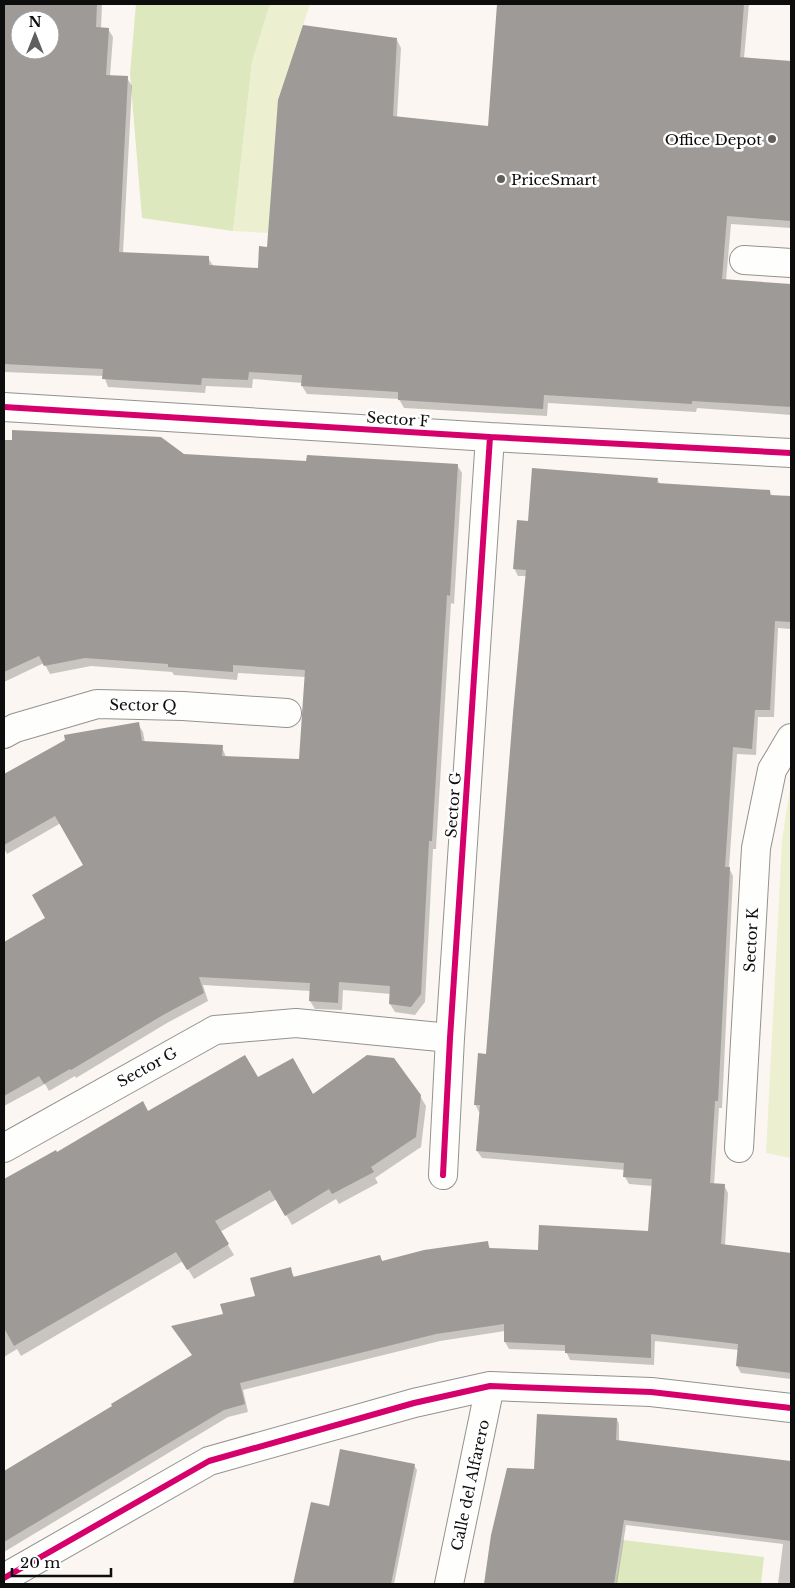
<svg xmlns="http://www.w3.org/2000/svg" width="795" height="1588" font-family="'Libre Baskerville',serif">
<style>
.green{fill:#ecf0d0}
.forest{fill:#dee8be}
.shadow{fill:#0003;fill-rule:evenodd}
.building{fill:#9e9a97;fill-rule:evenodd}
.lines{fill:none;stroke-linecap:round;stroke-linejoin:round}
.minor-casing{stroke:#949290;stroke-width:30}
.minor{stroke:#fefefd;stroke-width:28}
.cycleway-casing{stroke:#fff;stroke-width:9}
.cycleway{stroke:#d6006c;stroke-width:6}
.poi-dot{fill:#605f5d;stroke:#fff;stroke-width:2}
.labels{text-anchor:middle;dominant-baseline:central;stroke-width:5;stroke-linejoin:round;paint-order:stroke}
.poi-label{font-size:15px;fill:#0d0d0d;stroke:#fff;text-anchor:end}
.street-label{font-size:15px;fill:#0d0d0d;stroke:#fff}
</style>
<rect width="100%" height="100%" fill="#fbf6f1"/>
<path class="green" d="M 270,4 L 310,4 L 303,25 L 268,233 L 233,231 L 252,62 Z
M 791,782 L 791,1158 L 766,1153 L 782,840 Z"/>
<path class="forest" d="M 136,4 L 270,4 L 252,62 L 233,231 L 142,218 L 130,74 Z
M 623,1540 L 764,1557 L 761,1584 L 616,1584 Z"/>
<path class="shadow" d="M 4,4 L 102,4 L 101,29 L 108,29 L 113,37 L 110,76 L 127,78 L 132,86 L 123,253 L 208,258 L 214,267 L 259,269 L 268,248 L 397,40 L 401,48 L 397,117 L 489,127 L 499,4 L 749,4 L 744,58 L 791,62 L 791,228 L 731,224 L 726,281 L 791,285 L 791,415 L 697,408 L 696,412 L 548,403 L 547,416 L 404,408 L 399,399 L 307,394 L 302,386 L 302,383 L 253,379 L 252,388 L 206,386 L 205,393 L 108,387 L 104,376 L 4,372 ZM 20,20 L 50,20 L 50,50 L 20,50 Z
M 4,440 L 184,455 L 308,462 L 457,465 L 462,473 L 454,604 L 451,603 L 436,849 L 433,849 L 425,1002 L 415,1015 L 395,1012 L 390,1004 L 391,994 L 343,990 L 342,1010 L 315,1009 L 310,1001 L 311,991 L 203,985 L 208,1001 L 167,1023 L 76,1078 L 75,1076 L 49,1091 L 45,1084 L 4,1106 L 4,944 L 47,918 L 85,865 L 61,823 L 7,854 L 4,848 L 4,775 L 66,741 L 138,724 L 143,732 L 145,743 L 222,747 L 226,757 L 300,760 L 306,677 L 238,673 L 237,680 L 174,675 L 172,672 L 91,666 L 50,674 L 44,663 L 4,682 L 4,582 L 13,577 L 4,577 Z
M 657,479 L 660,484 L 770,491 L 772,496 L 791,497 L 791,629 L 778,628 L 774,717 L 758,717 L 756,755 L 737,754 L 729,868 L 733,876 L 722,1108 L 719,1108 L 714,1185 L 724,1185 L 728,1193 L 725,1246 L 791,1254 L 791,1379 L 741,1373 L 737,1366 L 739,1350 L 655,1341 L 654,1365 L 570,1360 L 566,1351 L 509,1349 L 505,1342 L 505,1331 L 440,1341 L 243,1390 L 248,1412 L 228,1417 L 4,1552 L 4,1472 L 114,1407 L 193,1356 L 224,1314 L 256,1297 L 290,1269 L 295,1278 L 379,1256 L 383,1262 L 487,1242 L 491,1250 L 539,1252 L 649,1232 L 653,1186 L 629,1184 L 625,1177 L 625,1170 L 482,1158 L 477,1151 L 481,1112 L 479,1112 L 475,1104 L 488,1056 L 527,576 L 518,576 L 514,568 L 529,522 Z
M 258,1078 L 313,1095 L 420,1096 L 426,1106 L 421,1147 L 375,1178 L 378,1183 L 339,1204 L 336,1199 L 292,1225 L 277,1199 L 220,1232 L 234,1255 L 194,1279 L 183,1261 L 21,1356 L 17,1349 L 4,1357 L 4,1195 L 27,1181 L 57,1154 L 148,1112 Z
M 617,1419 L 619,1424 L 619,1441 L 791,1463 L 791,1584 L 778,1584 L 783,1544 L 626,1525 L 617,1584 L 485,1584 L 535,1470 Z
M 414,1465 L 417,1470 L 394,1584 L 294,1584 L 312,1504 L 330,1508 Z"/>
<path class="building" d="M 4,4 L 97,4 L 96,27 L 109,28 L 106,75 L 128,76 L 119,252 L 209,256 L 209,265 L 258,268 L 259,246 L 267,247 L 278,100 L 303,25 L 397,38 L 393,116 L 488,126 L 497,4 L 744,4 L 740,57 L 791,61 L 791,221 L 727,216 L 722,279 L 791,284 L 791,407 L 692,401 L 692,404 L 544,395 L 543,409 L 398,400 L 398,392 L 301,386 L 302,375 L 249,372 L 248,380 L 202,378 L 201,385 L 102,379 L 103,369 L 4,364 ZM 20,20 L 50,20 L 50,50 L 20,50 Z
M 12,430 L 161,437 L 184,454 L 306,461 L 307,455 L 458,464 L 450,596 L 447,595 L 432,841 L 429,841 L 421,994 L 411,1007 L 389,1004 L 390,986 L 339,982 L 338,1003 L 309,1001 L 310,983 L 199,977 L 204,993 L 163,1015 L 71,1070 L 70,1069 L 44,1084 L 39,1076 L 4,1096 L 4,942 L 45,918 L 32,895 L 83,865 L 55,816 L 4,845 L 4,774 L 65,740 L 64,735 L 139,722 L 142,741 L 223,745 L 222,756 L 299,759 L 305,670 L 233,665 L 233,672 L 168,667 L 168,664 L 85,658 L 44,666 L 39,656 L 4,672 L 4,440 L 12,440 Z
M 532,468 L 658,478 L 657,483 L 770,490 L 770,495 L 791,496 L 791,622 L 775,621 L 770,710 L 755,710 L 752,749 L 733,747 L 725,867 L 730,867 L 718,1101 L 715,1101 L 710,1183 L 725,1184 L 721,1244 L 791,1253 L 791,1373 L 736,1366 L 738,1344 L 696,1339 L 651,1334 L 651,1358 L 565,1353 L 565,1345 L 504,1342 L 504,1324 L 436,1334 L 240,1383 L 245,1404 L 224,1410 L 4,1542 L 4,1471 L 112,1406 L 111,1404 L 192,1355 L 171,1326 L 223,1314 L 220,1304 L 255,1296 L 250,1278 L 291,1267 L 293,1277 L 380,1255 L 382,1261 L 424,1250 L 488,1241 L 489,1248 L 538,1250 L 539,1225 L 648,1231 L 652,1179 L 623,1177 L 624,1163 L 476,1151 L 480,1105 L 474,1105 L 478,1053 L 486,1054 L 513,713 L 526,570 L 513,569 L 517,520 L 528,521 Z
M 245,1055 L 258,1077 L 293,1058 L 313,1094 L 367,1055 L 394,1058 L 421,1095 L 416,1137 L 371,1167 L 374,1172 L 332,1194 L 329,1189 L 285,1216 L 270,1190 L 215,1221 L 229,1244 L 187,1270 L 176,1252 L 14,1346 L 4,1328 L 4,1179 L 56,1150 L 57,1152 L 143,1101 L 148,1111 Z
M 537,1414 L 617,1418 L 616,1440 L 791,1461 L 791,1541 L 624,1520 L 614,1584 L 484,1584 L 491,1535 L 507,1468 L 534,1469 Z
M 340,1449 L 415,1464 L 391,1584 L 293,1584 L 311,1502 L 329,1506 Z"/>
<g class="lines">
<g class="minor-casing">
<path id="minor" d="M 744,260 L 791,263
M 4,407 L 490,437 L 791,453
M 4,734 L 15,728 L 97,704 L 183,706 L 287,713
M 4,1148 L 215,1030 L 296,1023 L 450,1038
M 739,1148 L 756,848 L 772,770 L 791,738
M 443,1175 L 450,1038 L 490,437
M 4,1578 L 209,1461 L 414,1403 L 490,1386 L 651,1392 L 791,1408
M 449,1584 L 490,1386"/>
</g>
<use href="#minor" class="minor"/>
<g class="cycleway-casing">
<path id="cycleway" d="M 4,407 L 490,437 L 791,453
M 443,1175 L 450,1038 L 490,437
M 4,1578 L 209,1461 L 414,1403 L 490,1386 L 651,1392 L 791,1408"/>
</g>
<use href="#cycleway" class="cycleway"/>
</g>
<g class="poi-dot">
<circle cx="772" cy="139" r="5"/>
<circle cx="501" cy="179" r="5"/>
</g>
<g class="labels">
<g class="poi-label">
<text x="762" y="139">Office Depot</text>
<text x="511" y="179" text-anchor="start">PriceSmart</text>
</g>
<g class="street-label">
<text transform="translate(398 419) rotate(4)">Sector F</text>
<text transform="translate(143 705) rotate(1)">Sector Q</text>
<text transform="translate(453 805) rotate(-86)">Sector G</text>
<text transform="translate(751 940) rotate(-87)">Sector K</text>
<text transform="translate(147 1067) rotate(-29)">Sector G</text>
<text transform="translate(470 1485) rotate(-78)">Calle del Alfarero</text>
</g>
</g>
<rect width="795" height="1588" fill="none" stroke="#0d0d0d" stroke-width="10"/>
<g transform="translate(35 35)"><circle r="24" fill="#ffffff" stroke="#9e9e9e"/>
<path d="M0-4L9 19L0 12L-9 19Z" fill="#605f5d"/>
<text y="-8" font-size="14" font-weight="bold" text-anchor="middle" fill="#0d0d0d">N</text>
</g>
<path d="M12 1568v8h99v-8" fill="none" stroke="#0d0d0d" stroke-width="2.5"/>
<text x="20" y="1568" font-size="15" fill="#0d0d0d" stroke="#ffffff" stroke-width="4" paint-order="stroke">20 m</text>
</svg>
